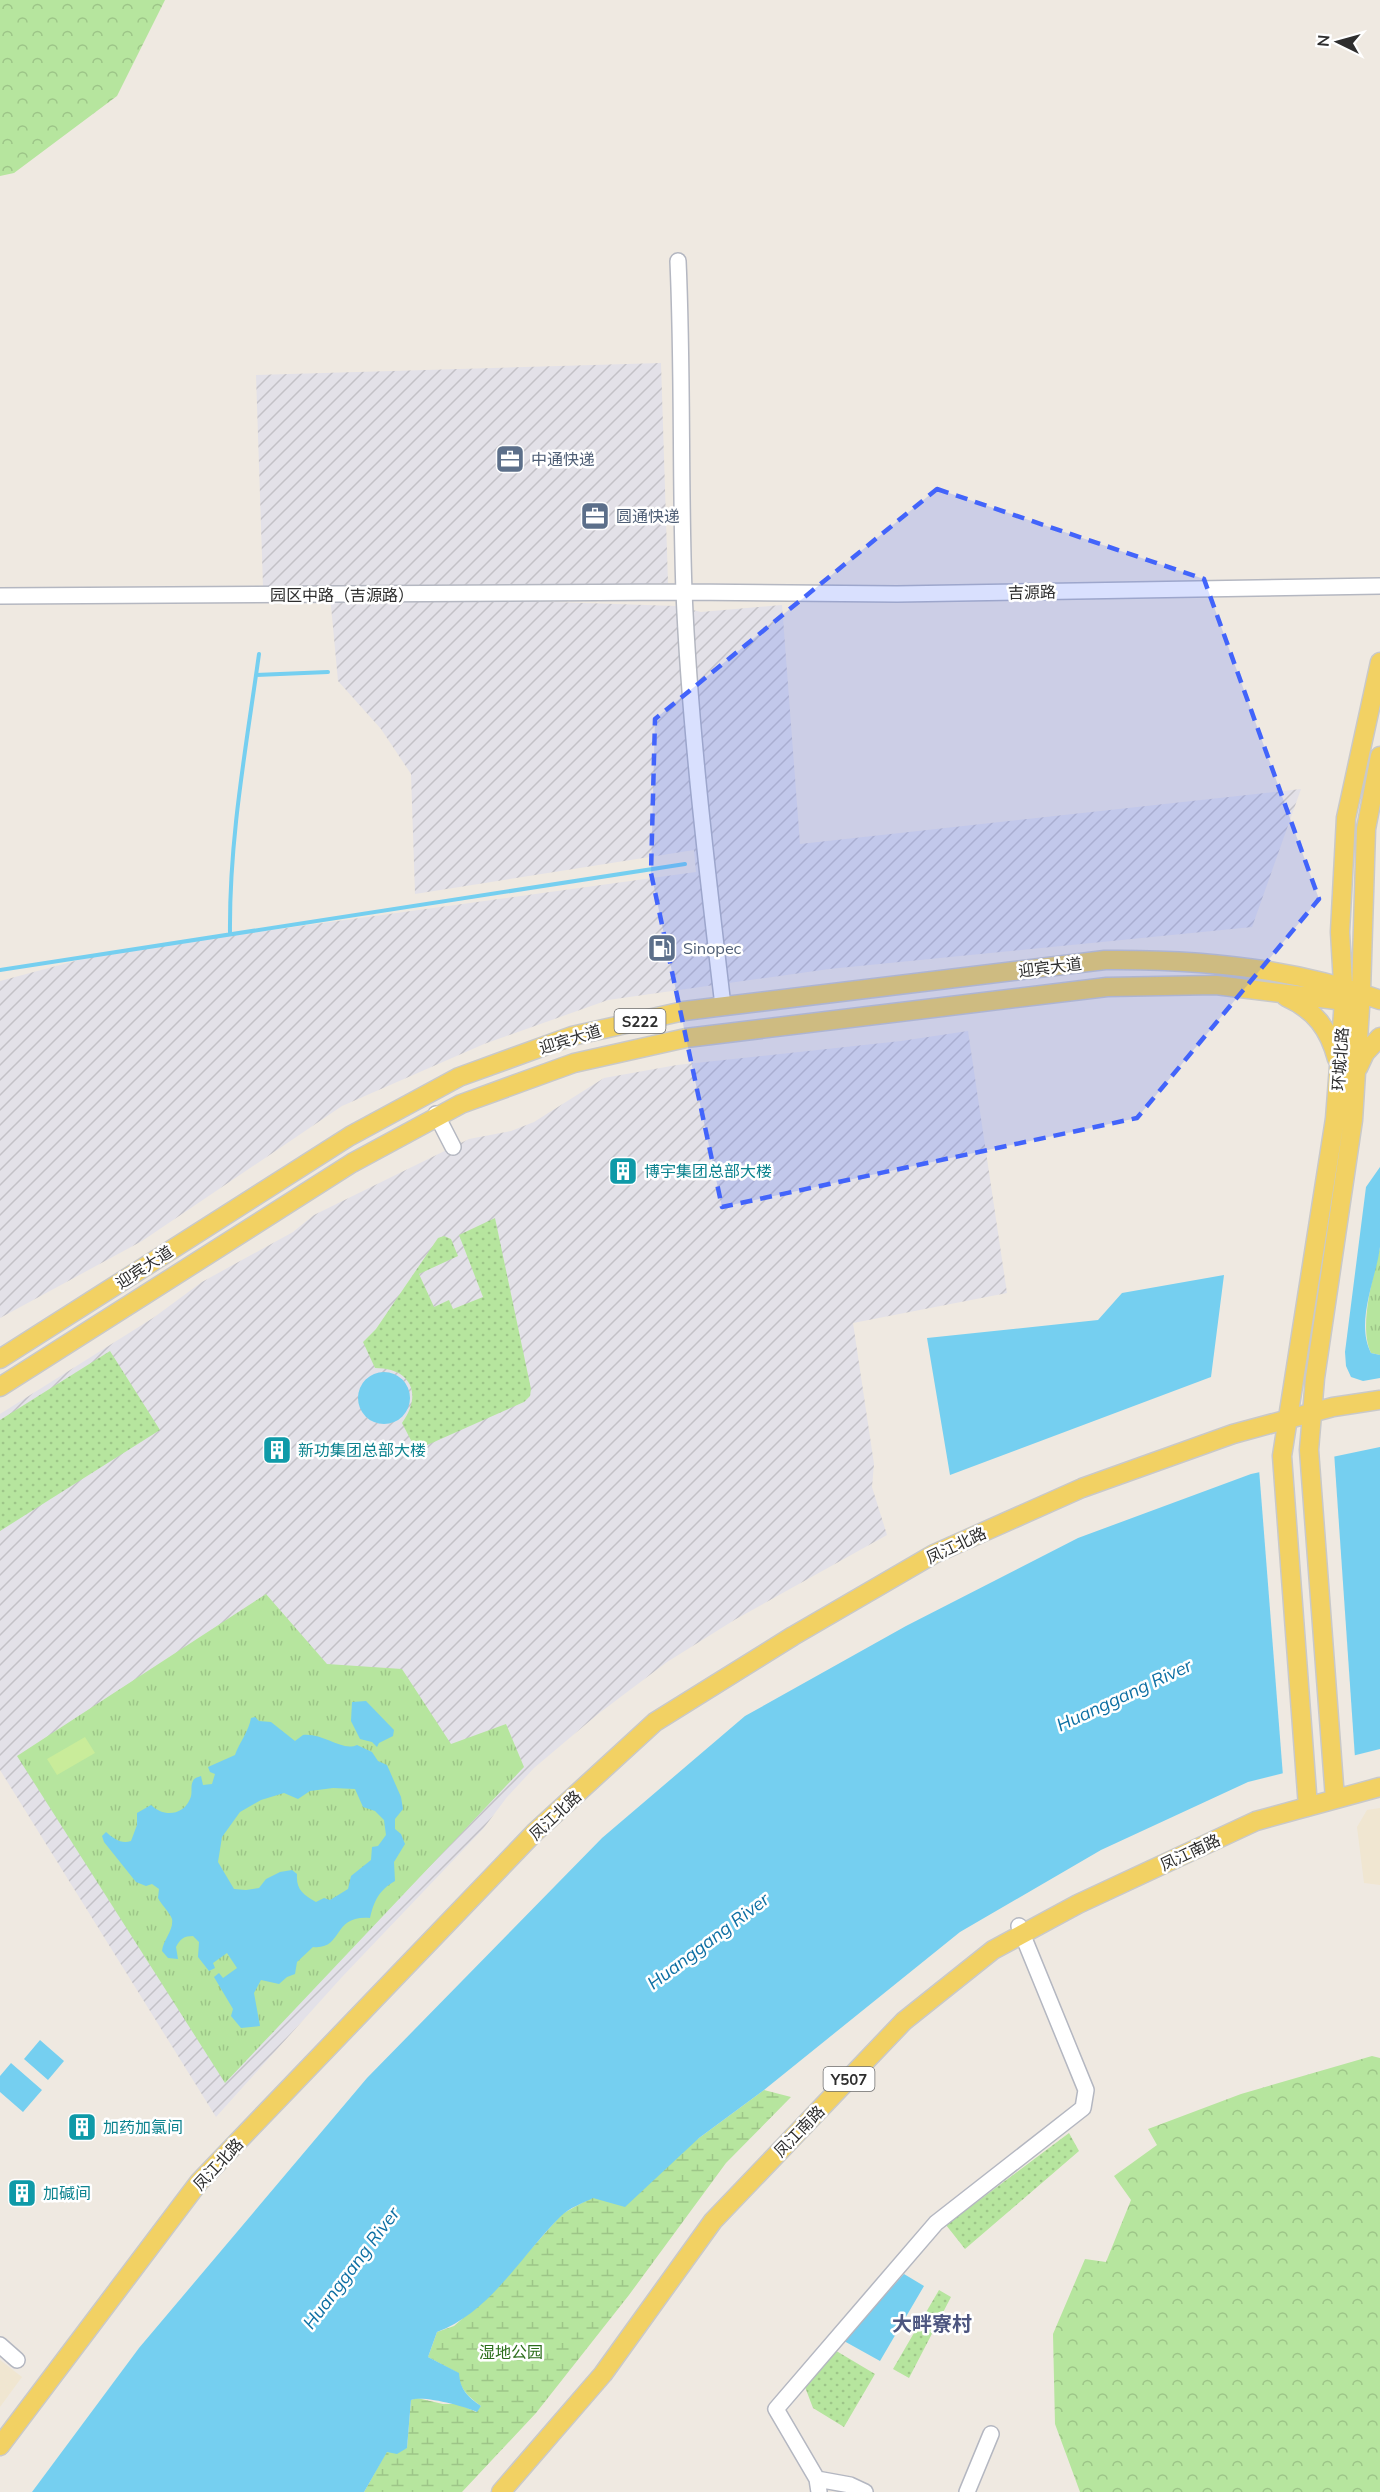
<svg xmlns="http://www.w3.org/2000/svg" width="1380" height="2492" font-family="Mulish,'Noto Sans SC',sans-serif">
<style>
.industrial{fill:url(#industrial-furrows)}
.education{fill:#f0e6d1}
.grass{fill:url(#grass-dots)}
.forest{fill:url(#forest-crowns)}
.wetland{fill:url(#wetland-marsh)}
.park{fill:url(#park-tufts)}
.pitch{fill:#c9ec9a}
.water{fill:#75cff0;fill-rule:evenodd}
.pier{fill:#efe9e1}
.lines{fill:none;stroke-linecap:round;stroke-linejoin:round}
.stream{stroke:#75cff0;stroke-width:4}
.minor-casing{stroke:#b4b7c1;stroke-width:18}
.major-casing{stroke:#c9c9c9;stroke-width:21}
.minor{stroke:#fff;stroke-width:15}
.major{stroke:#f2d163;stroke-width:18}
.marked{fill:#4264fb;fill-opacity:0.2;stroke:#4264fb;stroke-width:4.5;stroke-dasharray:12 8;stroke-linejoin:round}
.labels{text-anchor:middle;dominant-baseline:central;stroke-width:5;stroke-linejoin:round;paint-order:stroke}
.shield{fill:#fff;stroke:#6d6d6d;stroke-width:1.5}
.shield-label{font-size:15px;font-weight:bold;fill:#2e2e2e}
.service-label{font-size:16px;fill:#4e5e75;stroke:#fff;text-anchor:start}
.street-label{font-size:16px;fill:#2e2e2e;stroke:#fff}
.culture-label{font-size:16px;fill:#0d838f;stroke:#fff;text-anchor:start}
.park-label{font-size:16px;fill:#2c6e1b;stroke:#fff}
.water-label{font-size:18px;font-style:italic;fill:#0d6fa3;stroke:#fff}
.quarter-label{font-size:20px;font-weight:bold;fill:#4d5680;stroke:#fff}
</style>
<defs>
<pattern id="industrial-furrows" width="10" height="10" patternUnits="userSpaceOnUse" patternTransform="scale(1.5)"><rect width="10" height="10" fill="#e3e1e8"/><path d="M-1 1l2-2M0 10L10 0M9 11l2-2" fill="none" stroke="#c3c1c7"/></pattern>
<pattern id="grass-dots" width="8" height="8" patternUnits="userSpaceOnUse" patternTransform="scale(1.5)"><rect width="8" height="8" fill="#b6e59e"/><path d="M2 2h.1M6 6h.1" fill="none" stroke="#9dc588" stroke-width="1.8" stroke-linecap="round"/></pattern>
<pattern id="forest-crowns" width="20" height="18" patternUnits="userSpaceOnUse" patternTransform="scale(1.5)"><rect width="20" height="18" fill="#b6e59e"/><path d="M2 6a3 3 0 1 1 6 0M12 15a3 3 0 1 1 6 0" fill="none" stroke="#9dc588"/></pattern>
<pattern id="wetland-marsh" width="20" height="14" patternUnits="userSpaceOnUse" patternTransform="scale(1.5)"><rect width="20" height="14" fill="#b6e59e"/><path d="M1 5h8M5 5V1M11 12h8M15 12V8" fill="none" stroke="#9dc588"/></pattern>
<pattern id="park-tufts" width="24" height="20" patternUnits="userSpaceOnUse" patternTransform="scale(1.5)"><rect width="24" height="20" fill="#b6e59e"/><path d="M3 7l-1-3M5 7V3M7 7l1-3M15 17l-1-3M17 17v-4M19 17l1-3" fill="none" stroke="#9dc588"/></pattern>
</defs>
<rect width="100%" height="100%" fill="#efe9e1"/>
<path class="industrial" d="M 661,363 L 668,583 L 344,595 L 676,606 L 701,612 L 782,605 L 800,844 L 1301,789 L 1252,927 L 829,969 L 608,1000 L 484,1044 L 342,1106 L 142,1241 L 0,1318 L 0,981 L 105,953 L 696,872 L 694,850 L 415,894 L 411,774 L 381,729 L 338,681 L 330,595 L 263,586 L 256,375 Z
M 968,1031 L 1007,1293 L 853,1323 L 874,1464 L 872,1487 L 887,1535 L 736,1619 L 667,1662 L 598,1714 L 534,1768 L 507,1797 L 483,1829 L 342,1977 L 216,2117 L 0,1770 L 0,1414 L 153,1318 L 202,1282 L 293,1232 L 314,1215 L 469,1139 L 511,1131 L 534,1122 L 604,1078 L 677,1065 L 901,1041 Z"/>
<path class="education" d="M 1380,1808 L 1380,1885 L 1364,1883 L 1357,1827 L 1367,1810 Z
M 0,2360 L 22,2377 L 0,2407 Z"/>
<path class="grass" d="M 495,1218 L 531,1389 L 530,1396 L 524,1402 L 416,1450 L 402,1423 C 423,1394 411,1368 375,1368 L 363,1342 L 376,1329 L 438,1238 L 444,1236 L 451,1239 L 458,1256 L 419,1274 L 434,1307 L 449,1300 L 453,1309 L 483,1297 L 459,1235 Z
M 110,1351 L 160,1430 L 0,1531 L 0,1420 Z
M 1069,2133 L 1079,2151 L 965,2249 L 946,2225 Z
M 939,2290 L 951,2297 L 909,2378 L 893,2369 Z
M 833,2349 L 875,2374 L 844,2427 L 813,2408 L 805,2387 Z"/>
<path class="forest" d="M 0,0 L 165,0 L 117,96 L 14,173 L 0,176 Z
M 1372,2056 L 1380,2058 L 1380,2492 L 1080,2492 L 1055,2424 L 1053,2334 L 1085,2259 L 1106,2262 L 1131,2200 L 1114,2176 L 1157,2145 L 1148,2129 L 1241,2094 Z"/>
<path class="wetland" d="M 764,2090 L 791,2097 L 726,2163 L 629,2295 L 536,2413 L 462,2492 L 364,2492 L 387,2451 L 407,2448 L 411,2400 L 417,2398 L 443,2404 L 459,2404 L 476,2412 L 481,2406 C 468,2396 460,2390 458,2373 L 428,2357 L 437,2332 L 454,2326 L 492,2293 L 562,2214 L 699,2138 Z"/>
<path class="park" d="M 1380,1247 L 1380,1355 L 1371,1353 C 1358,1326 1374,1275 1380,1247 Z
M 266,1594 L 327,1664 L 402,1669 L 451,1744 L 506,1724 L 524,1767 L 225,2083 L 17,1756 Z"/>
<path class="pitch" d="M 85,1737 L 95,1753 L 57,1775 L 47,1759 Z"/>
<path class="water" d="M 1380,1167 C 1380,1193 1380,1221 1380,1247 C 1376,1279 1355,1322 1371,1353 L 1380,1355 L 1380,1378 L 1363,1381 L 1351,1377 L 1346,1366 L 1345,1352 L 1366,1187 Z
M 1224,1275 L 1211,1377 L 950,1475 L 927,1338 L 1098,1320 L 1122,1293 Z
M358 1398a26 26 0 1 1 52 0a26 26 0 1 1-52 0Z
M 1380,1447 L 1380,1749 L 1248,1782 L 1101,1850 L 960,1932 L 764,2090 L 699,2138 L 625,2207 L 593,2198 C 583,2203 569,2208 561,2216 C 522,2254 491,2312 437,2332 L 428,2357 L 459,2373 C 460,2390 468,2397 481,2406 L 477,2412 C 464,2406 423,2395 411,2400 L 407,2448 L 397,2454 L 387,2452 L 364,2492 L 32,2492 L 139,2348 L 367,2078 L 602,1838 L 745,1716 L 906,1626 L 1078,1538 L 1251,1474 Z
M 366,1701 L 394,1730 L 393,1736 L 379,1743 L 377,1747 L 372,1742 L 360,1739 L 351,1721 L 352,1702 Z
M 255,1717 L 259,1721 L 271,1722 L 295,1741 L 303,1735 C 324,1733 342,1752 357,1745 L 372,1752 L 378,1761 L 387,1765 L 401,1797 L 403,1809 L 395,1819 L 395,1829 L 401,1834 L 405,1844 L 394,1862 L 395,1881 C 379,1890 374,1901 370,1918 C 331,1915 344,1950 313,1947 L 297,1962 L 295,1974 L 287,1977 L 279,1984 L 261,1980 L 254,1993 L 260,2026 L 241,2028 L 231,2016 L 233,2009 L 214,1977 L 219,1973 L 223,1978 L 237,1968 L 227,1953 L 213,1963 L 215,1968 L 209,1971 L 198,1957 L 199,1942 L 193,1936 C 184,1936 180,1939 176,1947 L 178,1959 L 168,1958 L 162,1951 C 163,1940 174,1930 172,1919 C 170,1913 161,1904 158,1898 L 159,1889 L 152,1884 L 146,1886 L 136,1882 L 104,1842 L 102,1836 L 106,1832 C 114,1839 121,1844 131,1841 L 137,1825 L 137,1813 L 151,1805 C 163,1817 183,1816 190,1799 C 193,1793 190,1786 193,1781 C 194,1778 198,1777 201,1776 L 203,1785 L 212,1784 L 215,1774 L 210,1772 L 208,1767 L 235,1755 C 239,1743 249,1731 251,1718 ZM 333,1788 L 355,1789 L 363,1807 L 375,1811 L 384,1820 L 386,1835 L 378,1846 L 372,1847 L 371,1860 L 351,1876 L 348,1889 L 330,1900 L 324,1898 L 316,1902 C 303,1894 296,1890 297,1874 L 292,1870 L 280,1872 L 266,1879 L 259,1888 L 246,1890 L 234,1889 L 218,1862 L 222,1837 L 240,1812 L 261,1800 L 284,1793 L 298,1799 L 310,1791 Z
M 40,2040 L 64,2061 L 48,2080 L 24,2059 Z
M 11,2063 L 42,2090 L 23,2112 L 0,2092 L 0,2076 Z
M 904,2274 L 924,2286 L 880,2361 L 844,2341 Z"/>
<path class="pier" d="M 1334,1452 L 1355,1758 L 1283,1776 L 1259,1469 Z"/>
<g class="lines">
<path class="stream" d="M 256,675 L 328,672
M 230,934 C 229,839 246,748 259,654
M 0,970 L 685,864"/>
<g class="minor-casing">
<path id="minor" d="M 678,261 C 683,371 680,481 684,592 C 690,730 707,869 723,1006
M 0,596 L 684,592 L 897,594 L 1380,586
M 436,1114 L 453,1147
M 0,2345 L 17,2360
M 817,2479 L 850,2485 L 865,2492
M 819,2492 L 817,2479 L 776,2409 L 936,2223 L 1083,2108 L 1086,2090 L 1019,1926
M 967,2492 L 991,2434"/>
</g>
<g class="major-casing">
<path id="major" d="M 1286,997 C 1315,1010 1329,1029 1337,1059
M 1358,1068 L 1365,1053 L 1380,1037
M 0,1359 L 350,1136 L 459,1077 L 572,1036 L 684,1011 L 1105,960 C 1197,959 1294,967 1380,1000
M 0,1387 L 352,1163 L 461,1104 L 574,1063 L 686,1038 L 1107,987 L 1216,985 L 1344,1001
M 1335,1799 L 1309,1450 L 1315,1378 L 1353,1120 L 1361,992 L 1366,829 L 1380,756
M 1308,1807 L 1282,1456 L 1335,1119 L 1344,1001 L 1340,932 L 1346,818 L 1380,662
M 0,2446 L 199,2182 L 535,1832 L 655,1722 L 793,1636 L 934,1554 L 1082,1488 L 1233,1434 L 1333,1407 L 1380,1400
M 501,2492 L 603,2374 L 713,2221 L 904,2021 L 993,1950 L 1078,1904 L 1256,1821 L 1380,1787"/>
</g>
<use href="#minor" class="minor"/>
<use href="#major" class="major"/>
</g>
<path class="marked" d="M 937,489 L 1204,579 L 1319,899 L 1137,1118 L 722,1207 L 651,873 L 655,719 Z"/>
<defs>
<g id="office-square" transform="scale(1.5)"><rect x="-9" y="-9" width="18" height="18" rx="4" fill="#5c6f8a" stroke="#fff"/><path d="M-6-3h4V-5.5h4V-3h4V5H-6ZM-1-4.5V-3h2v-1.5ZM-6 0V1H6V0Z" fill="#fff"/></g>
<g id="fuel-square" transform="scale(1.5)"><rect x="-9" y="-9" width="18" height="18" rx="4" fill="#5c6f8a" stroke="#fff"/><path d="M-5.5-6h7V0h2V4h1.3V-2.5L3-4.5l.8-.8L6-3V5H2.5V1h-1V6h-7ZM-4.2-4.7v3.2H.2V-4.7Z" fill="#fff"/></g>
<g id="building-square" transform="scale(1.5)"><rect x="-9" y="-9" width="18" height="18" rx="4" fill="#0f9aa8" stroke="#fff"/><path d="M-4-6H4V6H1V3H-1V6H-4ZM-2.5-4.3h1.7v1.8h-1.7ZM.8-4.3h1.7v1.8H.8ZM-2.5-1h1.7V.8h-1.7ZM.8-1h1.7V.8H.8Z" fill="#fff"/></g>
</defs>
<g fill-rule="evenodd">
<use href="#office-square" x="510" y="459"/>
<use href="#office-square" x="595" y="516"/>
<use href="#fuel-square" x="662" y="948"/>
<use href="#building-square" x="623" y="1171"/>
<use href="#building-square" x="277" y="1450"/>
<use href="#building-square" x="82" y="2127"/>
<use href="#building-square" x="22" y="2193"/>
</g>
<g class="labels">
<g class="shield">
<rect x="614.5" y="1009" width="51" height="24" rx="4.5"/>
<rect x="823.5" y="2067" width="51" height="24" rx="4.5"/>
</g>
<g class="shield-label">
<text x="640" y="1021">S222</text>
<text x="849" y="2079">Y507</text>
</g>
<g class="service-label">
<text x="531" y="459">中通快递</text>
<text x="616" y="516">圆通快递</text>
<text x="683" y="948">Sinopec</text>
</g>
<g class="street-label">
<text transform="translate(1032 592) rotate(-1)">吉源路</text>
<text x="342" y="595">园区中路（吉源路）</text>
<text transform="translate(1050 967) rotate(-7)">迎宾大道</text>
<text transform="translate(570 1039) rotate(-17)">迎宾大道</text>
<text transform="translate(1340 1059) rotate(-86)">环城北路</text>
<text transform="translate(144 1267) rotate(-33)">迎宾大道</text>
<text transform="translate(956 1545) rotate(-25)">凤江北路</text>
<text transform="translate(555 1815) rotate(-43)">凤江北路</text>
<text transform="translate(1190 1852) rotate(-25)">凤江南路</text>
<text transform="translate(799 2131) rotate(-46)">凤江南路</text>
<text transform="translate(218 2164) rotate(-47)">凤江北路</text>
</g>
<g class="culture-label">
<text x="644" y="1171">博宇集团总部大楼</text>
<text x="298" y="1450">新功集团总部大楼</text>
<text x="103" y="2127">加药加氯间</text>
<text x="43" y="2193">加碱间</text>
</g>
<g class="park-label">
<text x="511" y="2352">湿地公园</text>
</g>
<g class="water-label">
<text transform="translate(1124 1695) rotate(-25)">Huanggang River</text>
<text transform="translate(708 1941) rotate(-37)">Huanggang River</text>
<text transform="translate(351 2268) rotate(-53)">Huanggang River</text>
</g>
<g class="quarter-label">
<text x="932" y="2323">大畔寮村</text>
</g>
</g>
<g transform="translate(1338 42) rotate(275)" stroke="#ffffff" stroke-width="4.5" paint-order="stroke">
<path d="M0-4.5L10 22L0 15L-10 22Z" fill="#2e2e2e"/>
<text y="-9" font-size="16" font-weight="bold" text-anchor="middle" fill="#2e2e2e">N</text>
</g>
</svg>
